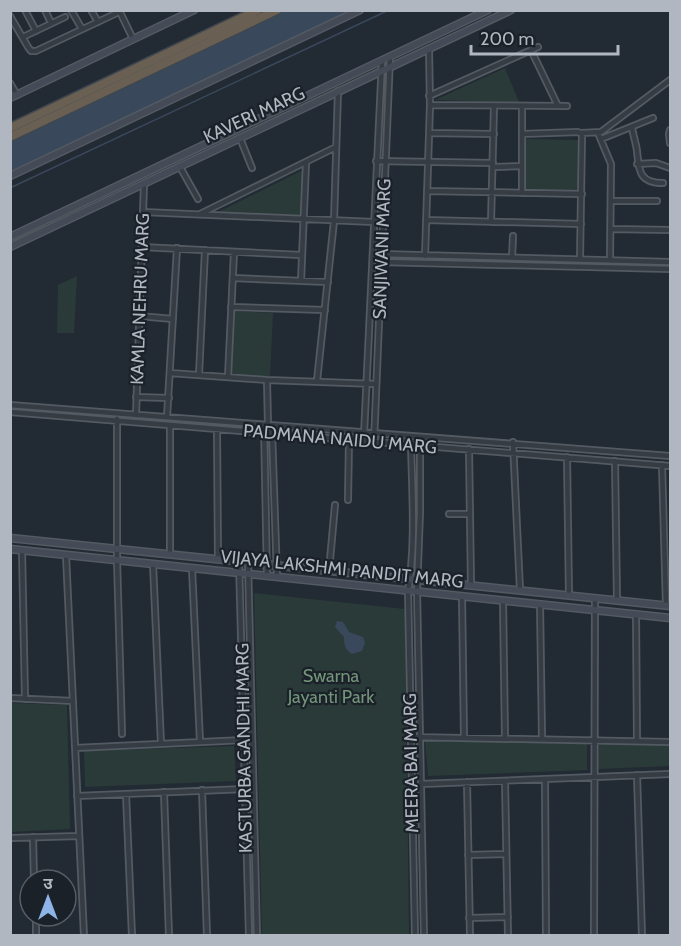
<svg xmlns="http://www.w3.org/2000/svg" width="681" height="946" font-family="Cabin,'Noto Sans Devanagari',sans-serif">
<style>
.green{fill:#2a3a39}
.water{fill:#39485b}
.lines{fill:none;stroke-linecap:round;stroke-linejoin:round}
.stream{stroke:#39485b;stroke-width:1.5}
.street-casing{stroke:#535a62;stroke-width:8}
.secondary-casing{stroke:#535a62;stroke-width:9}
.highway-casing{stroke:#40474f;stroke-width:11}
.street{stroke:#353c44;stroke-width:4.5}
.secondary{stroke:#444b57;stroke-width:6}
.highway{stroke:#696053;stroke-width:8}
.labels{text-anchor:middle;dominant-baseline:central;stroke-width:4.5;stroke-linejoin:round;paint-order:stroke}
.street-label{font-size:18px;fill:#b0b7c1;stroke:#1b2129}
.park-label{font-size:18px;fill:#729479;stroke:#1b2129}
</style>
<rect width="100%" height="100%" fill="#222a33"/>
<path class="green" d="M 505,68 L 519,102 L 435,100 Z
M 525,139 L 580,140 L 579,190 L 525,190 Z
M 303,170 L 300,217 L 218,212 Z
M 77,276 L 74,333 L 57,333 L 58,285 Z
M 234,311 L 273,313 L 270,376 L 231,374 Z
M 254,593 L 405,609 L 409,935 L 262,935 Z
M 10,703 L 67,705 L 70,829 L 11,832 Z
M 425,741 L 587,743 L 587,770 L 428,776 Z
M 599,743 L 670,744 L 670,766 L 598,769 Z
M 234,746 L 236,781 L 85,787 L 84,751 Z"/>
<path class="water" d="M 279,11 L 352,11 L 11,171 L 10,137 Z
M 337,621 L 343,622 L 349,632 L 363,637 L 365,643 L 362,651 L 352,654 C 345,650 344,645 344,637 L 335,627 Z"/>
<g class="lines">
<path class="stream" d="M 10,188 L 389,10"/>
<g class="street-casing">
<path id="street" d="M 25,10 L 36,31
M 45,10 L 51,23
M 71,10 L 82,29
M 91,10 L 98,22
M 119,10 L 133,39
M 10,16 L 28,47 L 31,51 L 36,51 L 119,12
M 23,37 L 65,17
M 531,50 L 558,106
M 10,83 L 17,95
M 429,96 L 538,47
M 430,105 L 567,106
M 632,127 C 633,135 636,143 637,151 C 639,169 638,183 663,183
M 670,130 L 669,134 L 670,143
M 429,133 L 494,134
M 581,133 L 601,132 L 670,80
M 598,133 L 611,164 L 610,260
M 522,134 L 578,132 L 582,134 L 580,259
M 240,138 L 252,168
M 601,139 L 653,118
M 376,161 L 493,163
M 637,164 L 656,163 L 670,168
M 180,167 L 198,199
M 493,167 L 522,166
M 427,191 L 582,194
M 522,193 L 522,106
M 611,201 L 657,201
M 143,212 L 374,222
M 200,214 L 336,147
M 426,220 L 581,224
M 491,222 L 494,106
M 611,229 L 670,230
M 142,247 L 301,255
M 381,254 L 670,262
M 425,256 L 430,105 L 429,49
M 512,258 L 513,236
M 381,262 L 670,269
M 233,278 L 328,282
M 301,281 L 306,163
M 231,307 L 325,310
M 139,316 L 173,319
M 170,373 L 267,380 L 376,384
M 199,375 L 205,250
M 228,377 L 234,252
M 267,380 L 268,425
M 317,381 L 334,221 L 338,91
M 136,397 L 169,398
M 10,405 L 670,456
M 10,412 L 670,466
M 136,415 L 144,184
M 167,417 L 177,248
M 117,419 L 117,560 L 122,734
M 264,425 L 267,576
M 217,429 L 218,559
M 272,431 L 277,577
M 364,435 L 382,61
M 374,442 L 390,57
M 513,442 L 520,590
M 411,444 C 412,491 416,545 408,591 L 415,936
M 420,445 L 420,512 L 417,591 L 424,936
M 469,449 L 471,585
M 567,457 L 569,595
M 615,461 L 617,600
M 662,465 L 666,605
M 348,500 L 349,440
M 449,514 L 470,514
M 22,550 L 25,699
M 170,554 L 170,425
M 66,555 L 84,936
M 239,561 L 249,936
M 248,562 L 257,936
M 153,564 L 161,744
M 192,568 L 200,742
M 329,571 L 335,505
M 462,596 L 464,738
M 503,600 L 505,739
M 540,604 L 542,739
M 636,614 L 637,741
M 10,698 L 73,701
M 411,737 L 670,742
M 75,748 L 244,740
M 637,775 L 642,936
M 545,779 L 546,936
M 505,781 L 508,936
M 467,782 L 470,936
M 421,784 L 670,774
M 202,790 L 207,936
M 164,792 L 169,936
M 126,794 L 132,936
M 77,796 L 245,789
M 33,837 L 34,880
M 10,838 L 79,836
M 468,855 L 506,854
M 36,916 L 36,936
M 469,918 L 508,917
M 594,936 L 595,598"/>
</g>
<g class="secondary-casing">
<path id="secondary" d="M 10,98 L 194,10
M 10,176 L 360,10
M 10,237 L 488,10
M 10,247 L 511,10
M 10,538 L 670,606
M 10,549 L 670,618"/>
</g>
<g class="highway-casing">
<path id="highway" d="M 10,128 L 258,10
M 10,137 L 277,10"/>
</g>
<use href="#street" class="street"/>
<use href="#secondary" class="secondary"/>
<use href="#highway" class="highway"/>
</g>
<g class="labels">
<g class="street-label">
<text transform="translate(254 115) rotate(-25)">KAVERI MARG</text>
<text transform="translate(382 249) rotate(-88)">SANJIWANI MARG</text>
<text transform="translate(140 299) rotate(-88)">KAMLA NEHRU MARG</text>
<text transform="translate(340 439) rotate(5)">PADMANA NAIDU MARG</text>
<text transform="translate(342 569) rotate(6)">VIJAYA LAKSHMI PANDIT MARG</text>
<text transform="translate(244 748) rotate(-91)">KASTURBA GANDHI MARG</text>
<text transform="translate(411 763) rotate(-91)">MEERA BAI MARG</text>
</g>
<g class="park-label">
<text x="331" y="676">Swarna<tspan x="331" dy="21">Jayanti Park</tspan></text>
</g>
</g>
<rect width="681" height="946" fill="none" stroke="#b0b7c1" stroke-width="24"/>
<g transform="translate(48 898)"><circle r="28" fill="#1b2129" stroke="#575d66" stroke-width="1.5"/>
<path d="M0-4.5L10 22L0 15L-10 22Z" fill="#8db3e8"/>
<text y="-9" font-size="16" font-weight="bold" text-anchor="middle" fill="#b0b7c1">उ</text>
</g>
<path d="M471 45v9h147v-9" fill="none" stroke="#b0b7c1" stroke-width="3"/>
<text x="480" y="45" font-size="18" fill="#b0b7c1" stroke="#1b2129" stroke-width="4.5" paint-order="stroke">200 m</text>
</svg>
